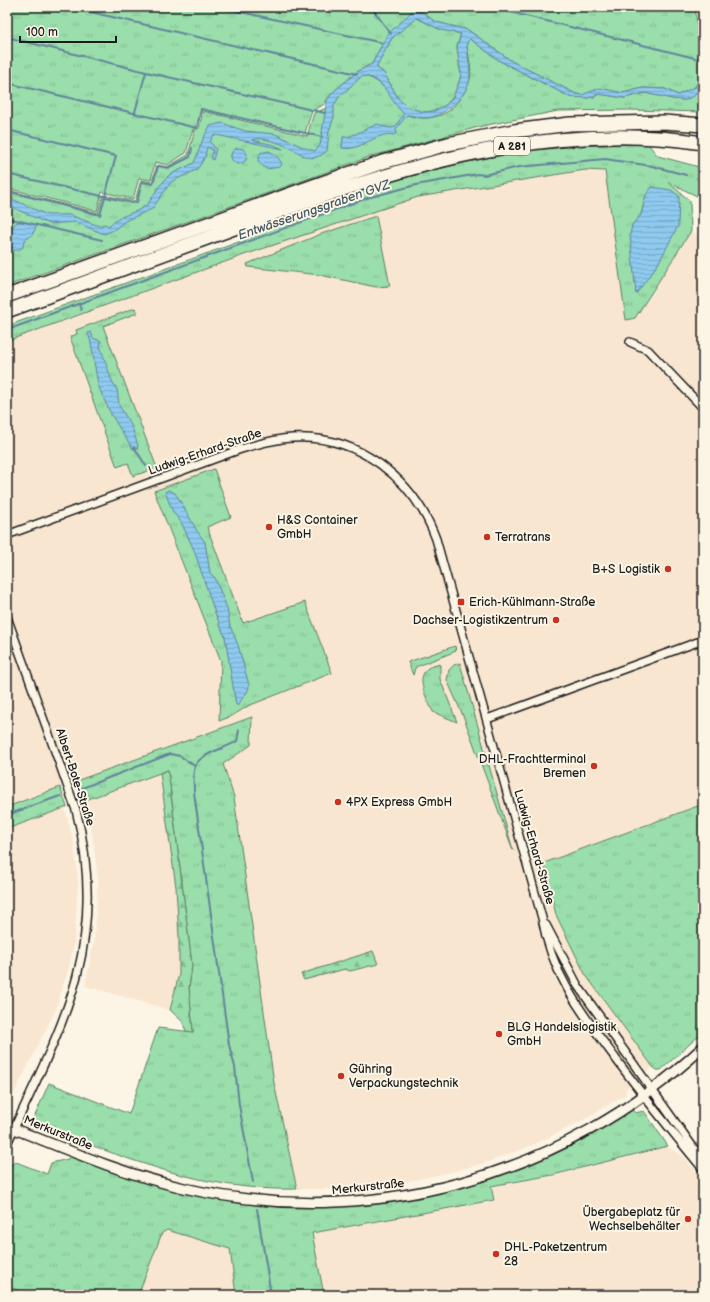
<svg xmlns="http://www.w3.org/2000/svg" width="710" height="1302" font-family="'Balsamiq Sans',sans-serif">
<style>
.built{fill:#f9e6d1}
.grass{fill:url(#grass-tufts);stroke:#5b7d64;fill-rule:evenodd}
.forest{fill:url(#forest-firs);stroke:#5b7d64}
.water{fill:url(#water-rules);stroke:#60849a;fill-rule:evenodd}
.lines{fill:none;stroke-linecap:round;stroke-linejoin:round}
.stream{stroke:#60849a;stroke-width:2}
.minor-casing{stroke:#1c1c1c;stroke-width:10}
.tertiary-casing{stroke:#1c1c1c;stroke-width:12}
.motorway-casing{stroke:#1c1c1c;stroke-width:16}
.minor{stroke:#fcf5e5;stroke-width:7}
.tertiary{stroke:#fcf5e5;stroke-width:9}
.motorway{stroke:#fcf5e5;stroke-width:13}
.poi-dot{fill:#c8321e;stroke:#fcf5e5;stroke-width:1.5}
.labels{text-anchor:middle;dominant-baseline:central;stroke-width:4;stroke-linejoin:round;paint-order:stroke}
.shield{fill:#fcf5e5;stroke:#5f5d58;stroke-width:1}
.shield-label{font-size:11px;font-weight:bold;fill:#1c1c1c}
.street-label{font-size:12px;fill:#1c1c1c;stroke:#fcf5e5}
.poi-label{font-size:12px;fill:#1c1c1c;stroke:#fcf5e5;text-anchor:start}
.water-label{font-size:13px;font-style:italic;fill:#445966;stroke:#fcf5e5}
</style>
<defs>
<pattern id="grass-tufts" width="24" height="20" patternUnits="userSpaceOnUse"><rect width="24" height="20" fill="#9adeab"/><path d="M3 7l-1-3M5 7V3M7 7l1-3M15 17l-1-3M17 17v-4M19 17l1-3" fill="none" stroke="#84be93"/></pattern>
<pattern id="forest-firs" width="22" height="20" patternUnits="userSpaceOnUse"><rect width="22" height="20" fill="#9adeab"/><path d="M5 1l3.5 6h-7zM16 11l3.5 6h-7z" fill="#84be93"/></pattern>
<pattern id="water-rules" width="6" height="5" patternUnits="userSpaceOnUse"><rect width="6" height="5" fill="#8ec9ee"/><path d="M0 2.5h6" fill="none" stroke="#7aaccc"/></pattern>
</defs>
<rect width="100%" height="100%" fill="#fcf5e5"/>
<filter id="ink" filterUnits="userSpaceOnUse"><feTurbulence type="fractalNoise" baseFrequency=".025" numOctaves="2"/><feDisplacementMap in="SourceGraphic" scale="8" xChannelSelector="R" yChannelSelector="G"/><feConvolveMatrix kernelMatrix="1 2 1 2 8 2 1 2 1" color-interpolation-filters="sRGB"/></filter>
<g filter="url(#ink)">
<path class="built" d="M 585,170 L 605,170 L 626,320 L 635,318 L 691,231 L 697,235 L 703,225 L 703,804 L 544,863 L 585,974 L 653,1067 L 626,1089 L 626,1094 L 582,1121 L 533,1145 L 491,1161 L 456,1171 L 391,1185 L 342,1189 L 297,1189 L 274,1083 L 234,797 L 223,764 L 251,745 L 252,717 L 7,807 L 7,341 L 244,255 L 418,197 Z
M 160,773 L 176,887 L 179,937 L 179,974 L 170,1010 L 85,986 L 94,941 L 98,880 L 92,832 L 83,801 Z
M 65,808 L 74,844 L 78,881 L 75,936 L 70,964 L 55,1011 L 7,1108 L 7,829 Z
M 668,1147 L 683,1156 L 703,1179 L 703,1295 L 324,1295 L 312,1233 L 495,1201 L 492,1187 L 553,1176 Z
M 166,1230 L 230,1249 L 237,1295 L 138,1295 L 162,1233 Z"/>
<path class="grass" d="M 7,7 L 695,7 L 697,26 L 703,34 L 703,75 L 695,87 L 678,95 L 665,89 L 643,88 L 623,93 L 607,90 L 582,95 L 576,94 L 513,62 L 468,30 L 436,22 L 416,11 L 380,48 L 372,64 L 358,71 L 333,92 L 323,105 L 312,111 L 305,133 L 202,109 L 197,127 L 193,129 L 186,153 L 167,165 L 155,162 L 151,180 L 139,178 L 133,199 L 102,192 L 97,211 L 7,188 Z
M 417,18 L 441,30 L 461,33 L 457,47 L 461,75 L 458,85 L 453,97 L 446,105 L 434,111 L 424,112 L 407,107 L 398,98 L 384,73 L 376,67 L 392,38 Z
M 470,39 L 500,61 L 570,97 L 594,97 L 599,94 L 624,98 L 645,93 L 673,99 L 685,100 L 703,86 L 703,112 L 630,110 L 558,111 L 482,126 L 369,157 L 7,286 L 7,190 L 98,213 L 103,195 L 135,201 L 141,180 L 152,182 L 157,165 L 167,167 L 188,155 L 195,130 L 199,128 L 203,111 L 307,136 L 314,113 L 334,105 L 339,97 L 362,76 C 382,78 391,97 402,112 C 413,120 434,120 447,112 C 455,107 466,92 469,82 C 474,71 467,54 467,42 Z
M 648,144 L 658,156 L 703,168 L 703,199 L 668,182 L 690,201 L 691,231 L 635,318 L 626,320 L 605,171 L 585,170 L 418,197 L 244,255 L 7,341 L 7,326 L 255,236 L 257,226 C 342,195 428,168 517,152 C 560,145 604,145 648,144 ZM 646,195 L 636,293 L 632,225 L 641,215 Z
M 376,216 L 390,286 L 376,287 L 320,275 L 248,267 L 247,264 L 321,234 Z
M 135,308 L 137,313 L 103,326 L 157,468 L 133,476 L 128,463 L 117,467 L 70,337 L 77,334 L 76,330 Z
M 214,469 L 231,517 L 207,527 L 243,623 L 305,602 L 332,673 L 248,706 L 232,716 L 219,721 L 221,661 L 154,491 Z
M 455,646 L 456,651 L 418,666 L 415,668 L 413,675 L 408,662 Z
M 460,663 L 513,850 L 464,718 L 447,680 L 449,670 L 454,665 Z
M 440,664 L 440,679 L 457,722 L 433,712 C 428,700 414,679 428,668 C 431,666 437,665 440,664 Z
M 252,717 L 251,745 L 223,764 L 234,797 L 274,1083 L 297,1189 C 206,1192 119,1157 36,1123 L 34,1118 L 49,1083 L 129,1114 L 158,1028 L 193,1032 L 189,988 L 192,965 L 168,770 L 83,801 L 76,781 Z
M 60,787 L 67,807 L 7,829 L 7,807 Z
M 703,804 L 703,1032 L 661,1070 L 657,1070 L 653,1067 L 585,974 L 556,915 L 544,863 Z
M 632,1109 L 635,1113 L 644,1111 L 668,1146 L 553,1175 L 491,1186 L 494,1200 L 312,1233 L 324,1295 L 236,1295 L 230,1249 L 167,1230 L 162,1233 L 138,1295 L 30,1295 L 7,1286 L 7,1173 L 10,1165 L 16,1162 L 47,1174 L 51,1163 L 68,1159 L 70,1156 C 84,1161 98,1167 112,1172 C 144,1183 178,1192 212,1198 C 358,1225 508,1188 632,1109 Z"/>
<path class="forest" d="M 168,770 L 192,965 L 189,988 L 193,1032 L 186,1031 L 182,1021 L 170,1010 L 179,974 L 179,937 L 176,887 L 160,773 Z
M 373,951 L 378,964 L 350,971 L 345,969 L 304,980 L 301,974 Z"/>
<path class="water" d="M 416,11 L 422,12 L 436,22 L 468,30 L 513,62 L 576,94 L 582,95 L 600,88 L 623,93 L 643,88 L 665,89 L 678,95 L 695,87 L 703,75 L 703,86 L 694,96 L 685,100 L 673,99 L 645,93 L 624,98 L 599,94 L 588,98 L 570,97 L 500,61 L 470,39 L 467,42 C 467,54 470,65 470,76 C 470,94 445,116 428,118 C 421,119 414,115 407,115 L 396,129 L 397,133 L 394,135 C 376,131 361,152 342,148 L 343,137 L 351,136 L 377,124 L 390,128 L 395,127 L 404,114 C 388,100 387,78 362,76 L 339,97 L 334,105 L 334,117 L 329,131 L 327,151 C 310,165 304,154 288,147 C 280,143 261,136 252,140 L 274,145 L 283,149 L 216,135 L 213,136 L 210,142 L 216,149 L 213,160 L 211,158 L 213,150 L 207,147 L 205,157 L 200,165 L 196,170 L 171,182 L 152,209 L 127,220 L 112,231 L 104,234 L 75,222 L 49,224 L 7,205 L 7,198 L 10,198 L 47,215 L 70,215 L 99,226 L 105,224 L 108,226 L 121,217 L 139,210 L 148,204 L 158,188 L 169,175 L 194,163 L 203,139 L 210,126 L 222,123 L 245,131 L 275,134 L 305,148 L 315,151 L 320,145 L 327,100 L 333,92 L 358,71 L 372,64 L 387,35 L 411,12 ZM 417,18 L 441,30 L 461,34 L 457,47 L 461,75 L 458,85 L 453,97 L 446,105 L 434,111 L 424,112 L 407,107 L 398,98 L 384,73 L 376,67 L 392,38 Z
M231 156a8 8 0 1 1 16 0a8 8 0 1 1-16 0Z
M 269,151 C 275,154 279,158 282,164 L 280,167 L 266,169 L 258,162 L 260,153 Z
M 652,187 L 671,190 L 679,196 L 678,226 L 658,264 L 636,294 L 630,235 L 632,225 L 641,215 L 646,195 Z
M 19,221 L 37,225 L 32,235 L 24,241 L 23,247 C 18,251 13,252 7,248 C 7,238 10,226 19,221 Z
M 91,332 L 93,338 L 101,341 L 100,346 L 112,381 L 117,389 L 119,405 L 132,427 L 138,446 L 137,449 L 133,449 C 121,431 106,408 99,387 C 94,370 94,349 88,333 Z
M 168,490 L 175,493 L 181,502 L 197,531 L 205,542 L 210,573 L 215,578 L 227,608 L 230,626 L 238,645 L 249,685 C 249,694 241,697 239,705 L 236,705 L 225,637 L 215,613 L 194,550 L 181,522 L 173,512 L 165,492 Z"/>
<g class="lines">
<path class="stream" d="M 69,7 L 357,74
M 218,7 L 383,43
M 371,7 L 391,34
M 490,7 L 703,60
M 7,37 L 146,72 L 325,113
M 7,83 L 197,128 L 201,109 L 322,137
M 135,112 L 146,72
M 7,130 L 116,156 L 100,215 L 7,191
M 7,174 L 132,203 L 137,202 L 142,182 L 153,184 L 158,166 L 168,168 L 190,157 L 192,148
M 697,178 L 703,180
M 7,218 L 102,240
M 79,304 L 81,310
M 7,330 L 367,198 L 416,185 L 478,174 L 484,175 L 519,167 L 605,159 L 652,166 L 686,175
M 134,447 L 146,466
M 239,730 L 237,741 C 226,749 195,754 194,770 C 193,777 194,785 194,792 L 229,1045 L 235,1067 L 239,1105 L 253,1182
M 82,788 L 170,754 L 180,756 L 195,766
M 7,815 L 60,796
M 257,1209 L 271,1295"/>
<g class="minor-casing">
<path id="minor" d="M 630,342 L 648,350 L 703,408
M 7,535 L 241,449 C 258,444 274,439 292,438 C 358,434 414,479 436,539 L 542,918 C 552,976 582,1013 616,1059 C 644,1097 673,1133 703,1169
M 7,617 L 76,810 C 90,864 91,921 77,976 C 62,1033 31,1090 7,1144
M 487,719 L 703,640
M 546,925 L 578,986 L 703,1161"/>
</g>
<g class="tertiary-casing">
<path id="tertiary" d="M 7,1126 C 65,1149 123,1174 184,1188 C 370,1231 564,1177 703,1047"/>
</g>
<g class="motorway-casing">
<path id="motorway" d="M 7,296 L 316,185 L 383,162 L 448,144 L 514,131 L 570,124 L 664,122 L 703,125
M 7,311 C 81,284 155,257 229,230 C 379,174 540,117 703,143"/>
</g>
<use href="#minor" class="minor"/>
<use href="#tertiary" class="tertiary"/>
<use href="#motorway" class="motorway"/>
</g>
</g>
<g class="poi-dot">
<circle cx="269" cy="527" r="4"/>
<circle cx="487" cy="537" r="4"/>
<circle cx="668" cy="569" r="4"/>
<rect x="457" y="598" width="8" height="8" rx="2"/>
<circle cx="556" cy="620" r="4"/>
<circle cx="594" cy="766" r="4"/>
<circle cx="338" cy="802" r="4"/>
<circle cx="499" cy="1034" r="4"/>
<circle cx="341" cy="1076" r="4"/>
<circle cx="688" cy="1219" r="4"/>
<circle cx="496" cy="1254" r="4"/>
</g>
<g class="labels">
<rect class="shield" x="494" y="137" width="36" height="18" rx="3"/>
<g class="shield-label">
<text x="512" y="146">A 281</text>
</g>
<g class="street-label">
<text transform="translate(205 452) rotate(-19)">Ludwig-Erhard-Straße</text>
<text transform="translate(75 777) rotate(72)">Albert-Bote-Straße</text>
<text transform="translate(534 847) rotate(74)">Ludwig-Erhard-Straße</text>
<text transform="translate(58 1133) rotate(22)">Merkurstraße</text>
<text transform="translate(368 1187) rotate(-6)">Merkurstraße</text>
</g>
<g class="poi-label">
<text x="277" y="520">H&amp;S Container<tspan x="277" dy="14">GmbH</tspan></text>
<text x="495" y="537">Terratrans</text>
<text x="660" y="569" text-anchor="end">B+S Logistik</text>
<text x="469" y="602">Erich-Kühlmann-Straße</text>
<text x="548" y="620" text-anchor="end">Dachser-Logistikzentrum</text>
<text x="586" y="759" text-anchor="end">DHL-Frachtterminal<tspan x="586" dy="14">Bremen</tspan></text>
<text x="346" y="802">4PX Express GmbH</text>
<text x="507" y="1027">BLG Handelslogistik<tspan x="507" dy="14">GmbH</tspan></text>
<text x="349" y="1069">Gühring<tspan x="349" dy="14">Verpackungstechnik</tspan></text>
<text x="680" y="1212" text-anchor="end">Übergabeplatz für<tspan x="680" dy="14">Wechselbehälter</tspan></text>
<text x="504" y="1247">DHL-Paketzentrum<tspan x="504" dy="14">28</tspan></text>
</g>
<g class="water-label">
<text transform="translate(314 210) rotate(-19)">Entwässerungsgraben GVZ</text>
</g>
</g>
<rect width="710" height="1302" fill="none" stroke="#fcf5e5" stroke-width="24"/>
<rect x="12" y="12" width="686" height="1278" fill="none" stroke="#1c1c1c" stroke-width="1.5" filter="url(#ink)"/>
<path d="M20 36v6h96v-6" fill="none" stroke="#1c1c1c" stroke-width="2"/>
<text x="26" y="36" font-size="12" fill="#1c1c1c" stroke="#fcf5e5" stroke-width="3" paint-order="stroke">100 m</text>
</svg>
